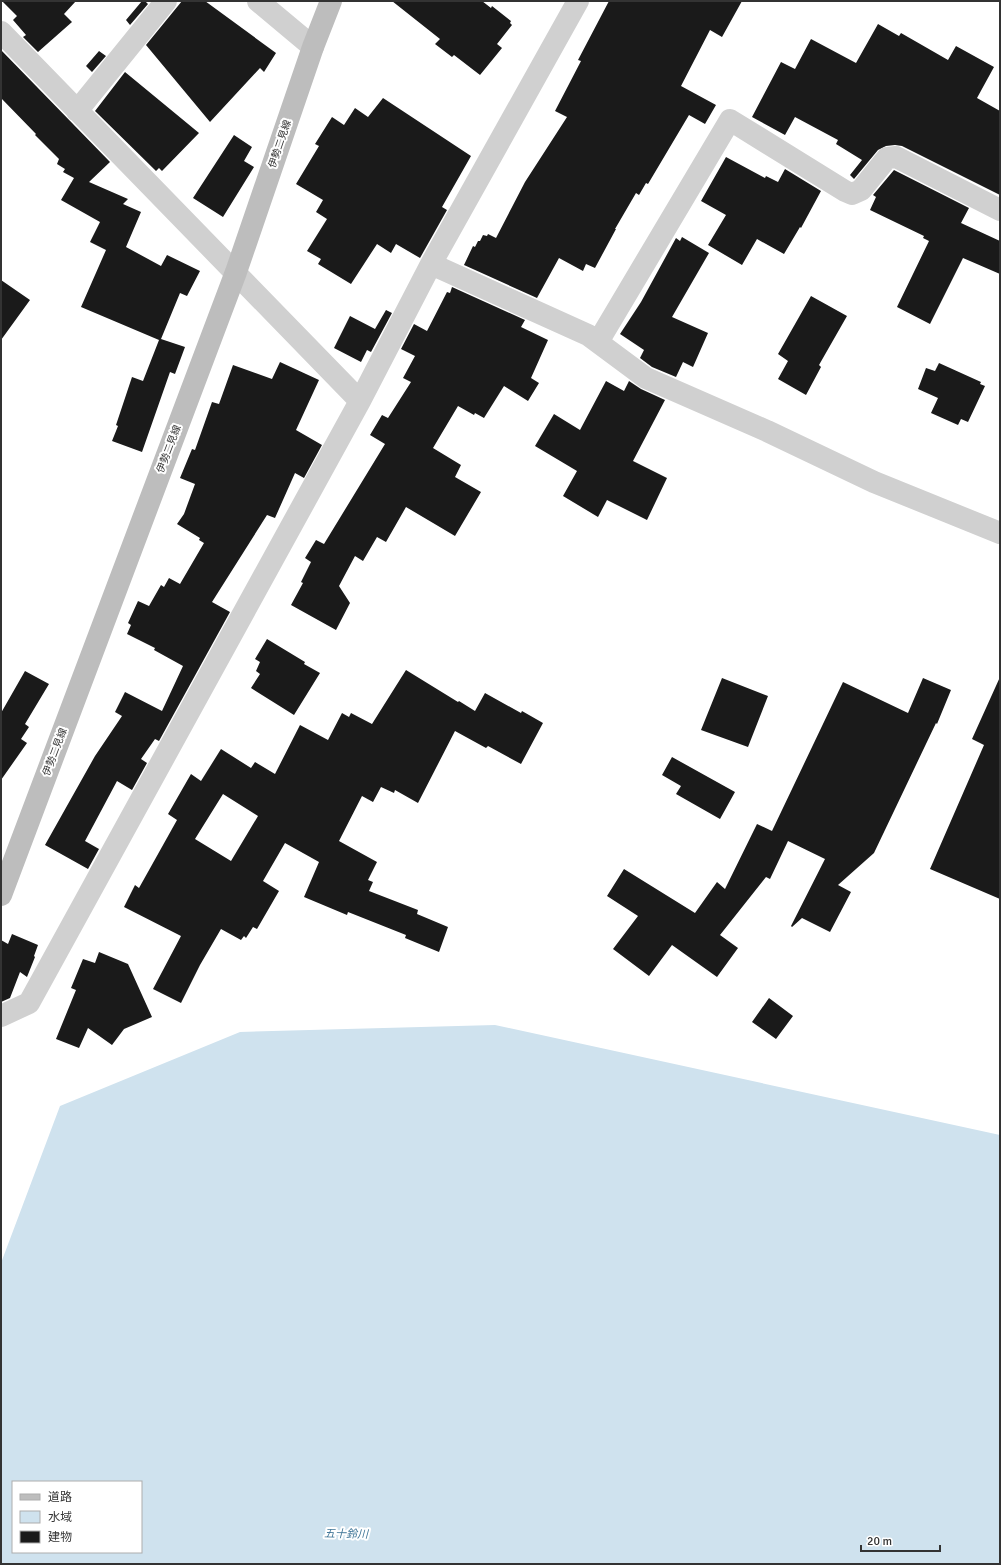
<svg xmlns="http://www.w3.org/2000/svg" width="1001" height="1565" font-family="Signika,'Noto Sans JP',sans-serif">
<style>
.water{fill:#cfe2ee;fill-rule:evenodd}
.building{fill:#1a1a1a;fill-rule:evenodd}
.lines{fill:none;stroke-linecap:round;stroke-linejoin:round}
.minor{stroke:#d0d0d0;stroke-width:22}
.secondary{stroke:#bdbdbd;stroke-width:22}
.labels{text-anchor:middle;dominant-baseline:central;stroke-width:4;stroke-linejoin:round;paint-order:stroke}
.street-label{font-size:10px;fill:#333;stroke:#fff}
.water-label{font-size:11px;font-style:italic;fill:#3f7597;stroke:#fff}
</style>
<rect width="100%" height="100%" fill="#fff"/>
<path class="water" d="M 495,1025 L 1000,1135 L 1000,1564 L 1,1564 L 1,1263 L 60,1106 L 240,1032 ZM 13,1482 L 141,1482 L 141,1552 L 13,1552 Z"/>
<path class="building" d="M 2,1 L 76,1 L 64,14 L 72,22 L 38,52 L 23,37 L 26,35 L 13,20 L 17,16 Z
M 142,1 L 145,1 L 148,4 L 130,25 L 126,20 Z
M 182,1 L 205,1 L 276,53 L 264,72 L 260,68 L 210,122 L 146,45 Z
M 392,1 L 482,1 L 491,8 L 492,6 L 511,21 L 510,23 L 512,25 L 497,44 L 502,48 L 480,75 L 454,55 L 452,57 L 435,44 L 440,39 Z
M 609,1 L 742,1 L 722,37 L 710,30 L 681,86 L 716,105 L 705,124 L 689,115 L 648,184 L 646,183 L 639,195 L 636,193 L 615,229 L 616,229 L 595,268 L 586,264 L 583,271 L 559,258 L 537,298 L 464,265 L 473,246 L 475,247 L 478,241 L 480,241 L 483,235 L 487,236 L 488,234 L 496,238 L 525,182 L 567,117 L 555,111 L 581,61 L 578,60 Z
M 878,24 L 899,36 L 901,33 L 948,60 L 956,46 L 994,67 L 977,98 L 1000,111 L 1000,195 L 902,146 L 895,145 L 886,146 L 878,150 L 854,179 L 850,175 L 862,160 L 836,144 L 838,140 L 795,117 L 785,135 L 752,117 L 781,62 L 795,69 L 811,39 L 856,63 Z
M 1,50 L 110,162 L 89,182 L 128,199 L 123,204 L 141,212 L 126,247 L 161,266 L 167,255 L 200,271 L 187,296 L 180,293 L 161,339 L 185,347 L 175,374 L 170,372 L 142,452 L 112,441 L 118,426 L 116,425 L 132,377 L 143,381 L 159,340 L 81,307 L 106,250 L 90,242 L 100,222 L 61,200 L 74,178 L 63,172 L 65,169 L 57,164 L 59,159 L 35,135 L 36,134 L 1,98 Z
M 99,51 L 106,56 L 92,72 L 86,66 Z
M 125,72 L 199,133 L 162,171 L 159,168 L 156,171 L 95,111 Z
M 383,98 L 471,156 L 442,207 L 447,210 L 420,258 L 396,244 L 391,253 L 377,244 L 351,284 L 318,264 L 321,259 L 307,251 L 327,219 L 316,212 L 323,200 L 296,184 L 319,146 L 315,144 L 332,117 L 344,125 L 355,108 L 368,117 Z
M 234,135 L 252,147 L 244,161 L 254,167 L 223,217 L 193,198 Z
M 726,157 L 765,178 L 766,176 L 778,182 L 785,169 L 821,191 L 801,228 L 800,227 L 784,254 L 757,239 L 742,265 L 708,245 L 726,215 L 701,201 Z
M 894,170 L 969,208 L 961,223 L 1000,241 L 1000,274 L 963,258 L 930,324 L 897,307 L 929,241 L 923,238 L 924,236 L 870,210 L 876,197 L 873,195 Z
M 682,237 L 709,253 L 672,317 L 708,333 L 693,367 L 683,362 L 676,377 L 652,367 L 640,358 L 644,350 L 620,334 L 641,302 L 676,238 L 680,241 Z
M 1,280 L 30,300 L 1,340 Z
M 452,287 L 525,320 L 521,327 L 548,340 L 531,378 L 539,383 L 528,401 L 504,386 L 484,418 L 475,413 L 474,415 L 458,406 L 433,448 L 461,465 L 455,477 L 481,492 L 455,536 L 406,507 L 386,542 L 377,537 L 363,561 L 355,556 L 339,586 L 350,603 L 336,630 L 291,605 L 303,583 L 301,582 L 311,562 L 305,558 L 316,540 L 324,544 L 385,444 L 370,435 L 382,415 L 388,418 L 411,382 L 403,378 L 415,356 L 401,349 L 414,324 L 427,331 L 447,292 L 450,293 Z
M 811,296 L 847,316 L 819,365 L 821,367 L 806,395 L 778,379 L 788,361 L 778,354 Z
M 386,310 L 392,313 L 371,352 L 367,350 L 361,362 L 334,348 L 350,316 L 375,329 Z
M 280,362 L 319,380 L 296,430 L 322,445 L 304,478 L 295,473 L 275,518 L 267,515 L 212,602 L 230,612 L 159,741 L 155,739 L 141,759 L 147,763 L 132,790 L 117,781 L 85,841 L 99,849 L 88,869 L 45,845 L 95,756 L 122,716 L 115,712 L 125,692 L 162,711 L 183,666 L 154,650 L 155,648 L 127,634 L 131,625 L 128,623 L 138,601 L 149,606 L 161,585 L 164,587 L 169,578 L 180,584 L 204,543 L 199,540 L 200,538 L 177,524 L 184,514 L 195,484 L 180,478 L 192,449 L 195,450 L 212,402 L 219,404 L 233,365 L 272,379 Z
M 939,363 L 981,382 L 980,384 L 985,386 L 968,422 L 961,419 L 958,425 L 931,413 L 938,398 L 918,389 L 926,368 L 935,371 Z
M 606,381 L 624,391 L 629,381 L 641,389 L 665,400 L 633,461 L 667,478 L 647,520 L 607,500 L 598,517 L 563,496 L 577,471 L 535,446 L 554,414 L 580,430 Z
M 267,639 L 305,662 L 304,664 L 320,673 L 294,715 L 251,688 L 260,674 L 256,671 L 260,662 L 255,659 Z
M 406,670 L 458,702 L 459,701 L 475,711 L 485,693 L 521,713 L 522,711 L 543,723 L 521,764 L 488,746 L 486,748 L 455,731 L 418,803 L 395,790 L 394,793 L 381,787 L 373,802 L 362,796 L 339,841 L 377,862 L 368,880 L 373,882 L 369,891 L 418,910 L 417,914 L 448,927 L 439,952 L 405,938 L 406,935 L 348,912 L 347,915 L 304,897 L 319,862 L 285,843 L 263,881 L 279,891 L 257,929 L 253,927 L 246,938 L 244,936 L 241,940 L 221,929 L 200,965 L 181,1003 L 153,989 L 181,936 L 124,907 L 135,885 L 139,888 L 177,820 L 168,814 L 191,774 L 201,781 L 221,749 L 251,768 L 255,762 L 275,774 L 300,725 L 328,740 L 342,713 L 349,717 L 351,713 L 372,724 ZM 223,794 L 258,816 L 231,861 L 195,839 Z
M 25,671 L 49,684 L 25,724 L 29,727 L 21,739 L 27,743 L 1,780 L 1,713 Z
M 1000,677 L 1000,899 L 930,869 L 984,745 L 972,739 Z
M 722,678 L 768,696 L 748,747 L 701,730 Z
M 923,678 L 951,690 L 937,724 L 936,723 L 874,853 L 838,885 L 851,892 L 830,932 L 802,918 L 792,927 L 791,926 L 825,859 L 788,841 L 770,879 L 766,877 L 720,935 L 738,948 L 717,977 L 672,945 L 649,976 L 613,949 L 638,916 L 607,896 L 624,869 L 695,913 L 717,882 L 725,889 L 757,824 L 772,831 L 843,682 L 908,713 Z
M 672,757 L 735,792 L 720,819 L 676,794 L 681,786 L 662,775 Z
M 12,934 L 38,945 L 34,956 L 35,957 L 27,977 L 20,972 L 10,998 L 1,1002 L 1,940 L 8,944 Z
M 99,952 L 128,964 L 152,1017 L 124,1029 L 112,1045 L 88,1028 L 79,1048 L 56,1039 L 76,990 L 71,988 L 83,959 L 95,963 Z
M 769,998 L 793,1016 L 776,1039 L 752,1022 Z"/>
<g class="lines">
<path class="minor" d="M 258,1 L 313,47
M 1,32 L 360,401
M 77,111 L 166,1
M 431,264 L 588,335 L 646,378 L 767,431 L 874,482 L 1000,533
M 598,342 L 730,120 L 845,191 L 852,194 L 861,190 L 887,158 L 896,157 L 1000,210
M 1,1016 L 29,1003 L 360,401 L 431,264 L 578,1"/>
<path class="secondary" d="M 1,895 L 236,272 L 313,47 L 331,1"/>
</g>
<g class="labels">
<g class="street-label">
<text transform="translate(280 144) rotate(-71)">伊勢二見線</text>
<text transform="translate(169 449) rotate(-69)">伊勢二見線</text>
<text transform="translate(55 752) rotate(-69)">伊勢二見線</text>
</g>
<g class="water-label">
<text transform="translate(346 1534) rotate(1)">五十鈴川</text>
</g>
</g>
<rect width="1001" height="1565" fill="none" stroke="#333333" stroke-width="4"/>
<rect x="12" y="1481" width="130" height="72" fill="#ffffff" stroke="#adadad"/>
<rect x="20" y="1494" width="20" height="6" fill="#bdbdbd" stroke="#adadad"/>
<text x="48" y="1501" font-size="12" fill="#333333">道路</text>
<rect x="20" y="1511" width="20" height="12" fill="#cfe2ee" stroke="#adadad"/>
<text x="48" y="1521" font-size="12" fill="#333333">水域</text>
<rect x="20" y="1531" width="20" height="12" fill="#1a1a1a" stroke="#adadad"/>
<text x="48" y="1541" font-size="12" fill="#333333">建物</text>
<path d="M861 1545v6h79v-6" fill="none" stroke="#333333" stroke-width="2"/>
<text x="867" y="1545" font-size="12" fill="#333333" stroke="#ffffff" stroke-width="3" paint-order="stroke">20 m</text>
</svg>
